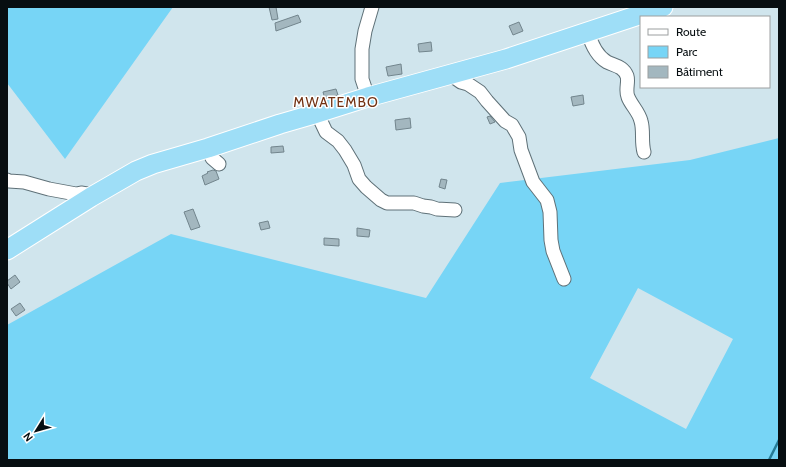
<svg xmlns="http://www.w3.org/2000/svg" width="786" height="467" font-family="Cabin,sans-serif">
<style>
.green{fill:#77d5f6;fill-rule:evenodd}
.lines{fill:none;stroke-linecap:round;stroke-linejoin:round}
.stream{stroke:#267b96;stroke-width:2.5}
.building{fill:#a3b7bf;stroke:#72858d}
.minor-casing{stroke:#5f7178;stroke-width:15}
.highway-casing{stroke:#fff;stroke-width:21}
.minor{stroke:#fff;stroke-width:13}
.highway{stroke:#9edef7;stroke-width:19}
.labels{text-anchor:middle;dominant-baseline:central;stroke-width:3;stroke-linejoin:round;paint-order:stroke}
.quarter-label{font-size:14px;letter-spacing:1px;fill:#723213;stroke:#fff}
</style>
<rect width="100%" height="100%" fill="#d0e5ed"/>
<path class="green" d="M 7,7 L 173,7 L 65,159 L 7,83 Z
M 779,138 L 779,460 L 7,460 L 7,325 L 171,234 L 426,298 L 500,183 L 690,160 ZM 638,288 L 733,339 L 686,429 L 590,378 Z"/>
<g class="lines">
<path class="stream" d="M 769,460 L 779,440"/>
</g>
<path class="building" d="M 269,7 L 276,7 L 278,19 L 272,20 Z
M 298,15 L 301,22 L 276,31 L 275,23 Z
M 519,22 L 523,31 L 513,35 L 509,26 Z
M 431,42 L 432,51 L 419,52 L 418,44 Z
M 401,64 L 402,74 L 388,76 L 386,67 Z
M 336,89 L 338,95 L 325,99 L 323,92 Z
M 583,95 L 584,104 L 573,106 L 571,97 Z
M 490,116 L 495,122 L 490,124 L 487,117 Z
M 410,118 L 411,128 L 396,130 L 395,120 Z
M 283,146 L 284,152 L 271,153 L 271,147 Z
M 213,170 L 216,171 L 219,179 L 205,185 L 202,176 L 208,173 L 207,172 Z
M 441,179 L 447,180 L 445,189 L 439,187 Z
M 193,209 L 200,227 L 191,230 L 184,212 Z
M 268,221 L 270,228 L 261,230 L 259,223 Z
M 357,228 L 370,230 L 369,237 L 357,236 Z
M 324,238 L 339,239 L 339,246 L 324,245 Z
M 15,275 L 20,282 L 11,289 L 7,283 L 7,281 Z
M 20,303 L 25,310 L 16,316 L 11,309 Z"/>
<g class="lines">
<g class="minor-casing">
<path id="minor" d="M 588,32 C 591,43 597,56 607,62 C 615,66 623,66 627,76 C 629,82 625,90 628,97 C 631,105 639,112 641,121 C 644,131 641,141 644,152
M 451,75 L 461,82 L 468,84 L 480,92 L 487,101 L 505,121 L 512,125 L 519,137 L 521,150 L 533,182 L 547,200 L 550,212 L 551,240 L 553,251 L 564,279
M 368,97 L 362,79 L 362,49 L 365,31 L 372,7
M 317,113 L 326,132 L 338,141 L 345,150 L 354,165 L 359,179 L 366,187 L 381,200 L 387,203 L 414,203 L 423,206 L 431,207 L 437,209 L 455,210
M 208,148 L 212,158 L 219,164
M 7,180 L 9,181 L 24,182 L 49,189 L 76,194 L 81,193 L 87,194 L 91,197"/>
</g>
<g class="highway-casing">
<path id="highway" d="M 7,250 L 91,197 L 136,171 L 153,164 L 208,148 L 280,124 L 311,115 L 368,97 L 506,59 L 663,7"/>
</g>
<use href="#minor" class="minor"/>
<use href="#highway" class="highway"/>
</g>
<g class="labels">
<g class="quarter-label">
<text x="336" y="102">MWATEMBO</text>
</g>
</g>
<rect width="786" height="467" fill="none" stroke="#070e11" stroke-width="16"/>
<rect x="640" y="16" width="130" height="72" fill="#ffffff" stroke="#9c9fa0"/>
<rect x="648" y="29" width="20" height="6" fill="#ffffff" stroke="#9c9fa0"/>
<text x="676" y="36" font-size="12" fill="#070e11">Route</text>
<rect x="648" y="46" width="20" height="12" fill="#77d5f6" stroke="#9c9fa0"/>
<text x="676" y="56" font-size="12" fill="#070e11">Parc</text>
<rect x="648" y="66" width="20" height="12" fill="#a3b7bf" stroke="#9c9fa0"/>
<text x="676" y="76" font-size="12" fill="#070e11">Bâtiment</text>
<g transform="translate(36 431) rotate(233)" stroke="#ffffff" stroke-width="3" paint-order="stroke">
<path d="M0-3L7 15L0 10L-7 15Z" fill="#070e11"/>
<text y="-6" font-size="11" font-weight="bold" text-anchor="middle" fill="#070e11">N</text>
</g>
</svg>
